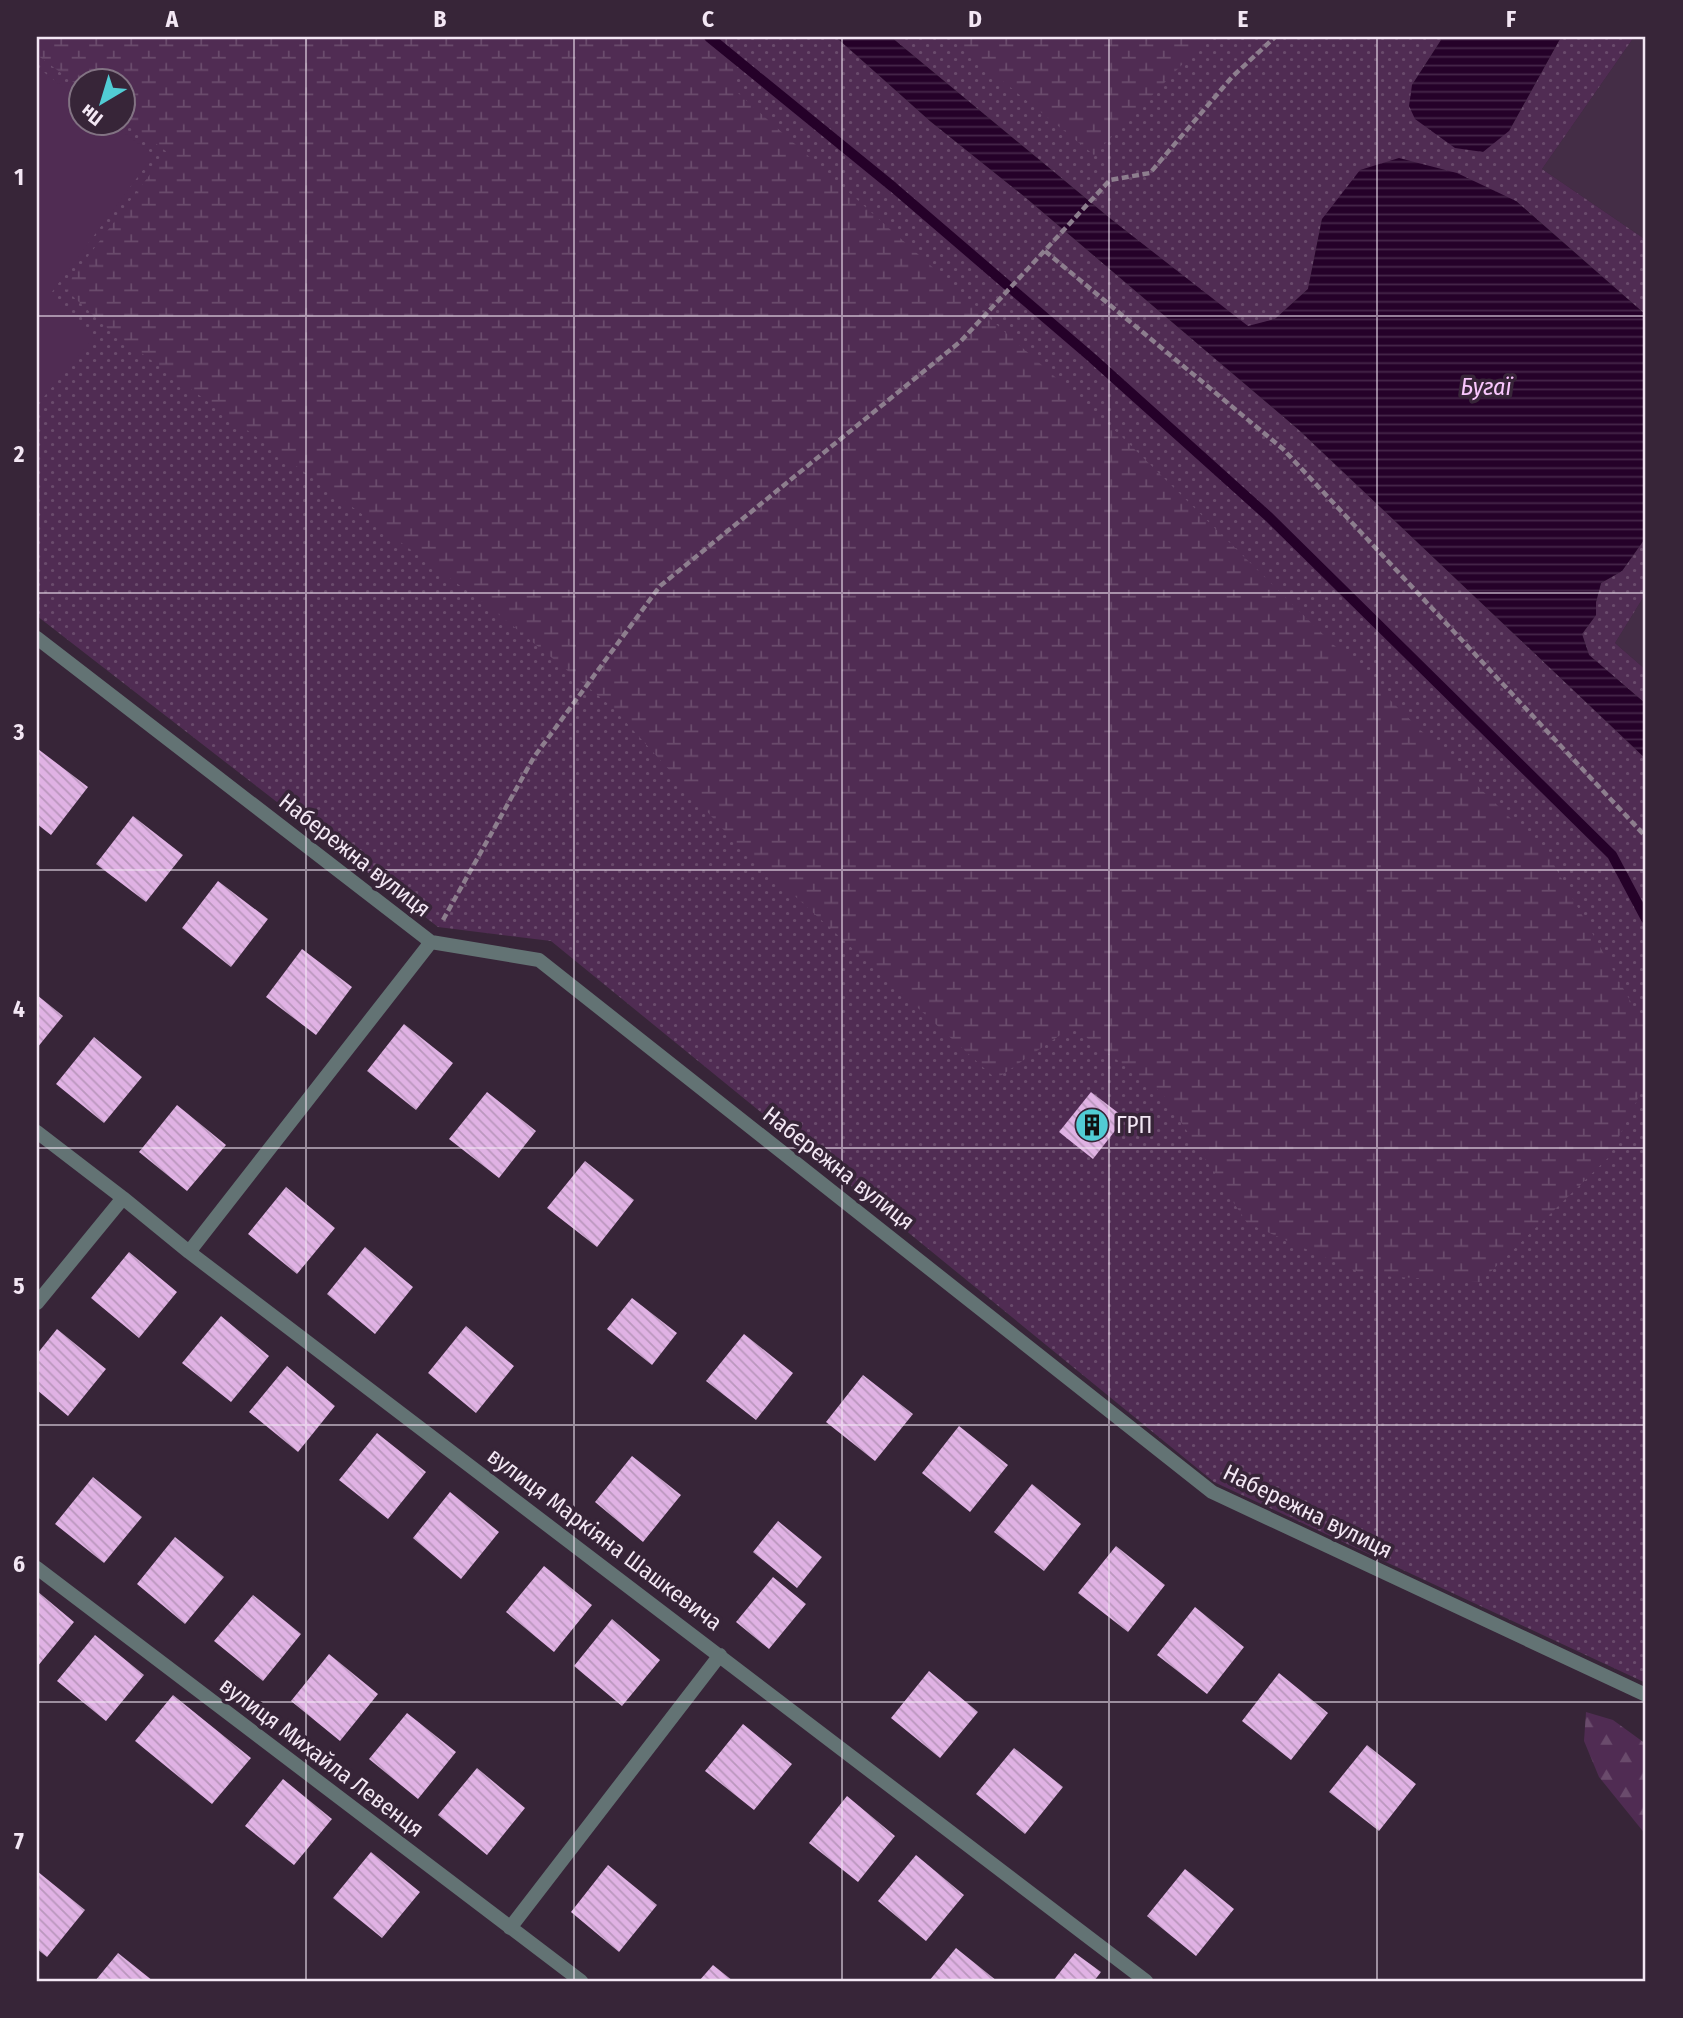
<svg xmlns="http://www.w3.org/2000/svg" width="1683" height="2018" font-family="'Fira Sans Condensed',sans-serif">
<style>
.built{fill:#442d46}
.grass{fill:url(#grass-dots);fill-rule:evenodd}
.forest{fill:url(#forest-firs)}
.wetland{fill:url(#wetland-marsh)}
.garden{fill:#502c53}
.water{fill:url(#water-rules)}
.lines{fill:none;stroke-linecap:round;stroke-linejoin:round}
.stream{stroke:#250129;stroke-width:10}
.building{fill:url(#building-back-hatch)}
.path{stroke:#8d7e8e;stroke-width:4.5;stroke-dasharray:7 3.5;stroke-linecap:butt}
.street{stroke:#637374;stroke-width:14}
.grid{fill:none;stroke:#f3e7f4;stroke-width:2;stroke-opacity:0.55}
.labels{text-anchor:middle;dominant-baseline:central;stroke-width:7;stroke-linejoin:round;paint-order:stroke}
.street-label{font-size:23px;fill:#f3e7f4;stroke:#372538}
.poi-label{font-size:23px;fill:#f3e7f4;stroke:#372538;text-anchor:start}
.water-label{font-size:24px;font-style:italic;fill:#f9c6fd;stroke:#372538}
.neatline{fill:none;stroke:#f3e7f4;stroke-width:2.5}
.grid-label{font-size:23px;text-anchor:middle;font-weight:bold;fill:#f3e7f4}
</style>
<defs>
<pattern id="grass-dots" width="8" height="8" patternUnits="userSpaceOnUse" patternTransform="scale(1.75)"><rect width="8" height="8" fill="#502c53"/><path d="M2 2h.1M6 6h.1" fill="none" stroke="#6a4b6c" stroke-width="1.8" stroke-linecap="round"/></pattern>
<pattern id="forest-firs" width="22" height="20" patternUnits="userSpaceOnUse" patternTransform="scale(1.75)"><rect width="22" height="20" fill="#502c53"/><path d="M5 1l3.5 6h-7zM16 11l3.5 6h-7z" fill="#6a4b6c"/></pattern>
<pattern id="wetland-marsh" width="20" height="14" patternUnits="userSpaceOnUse" patternTransform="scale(1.75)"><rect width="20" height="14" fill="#502c53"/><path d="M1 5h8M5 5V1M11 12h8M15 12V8" fill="none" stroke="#6a4b6c"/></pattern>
<pattern id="water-rules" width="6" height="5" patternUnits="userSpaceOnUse" patternTransform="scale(1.75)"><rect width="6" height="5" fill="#250129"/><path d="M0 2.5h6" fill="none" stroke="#452649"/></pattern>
<pattern id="building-back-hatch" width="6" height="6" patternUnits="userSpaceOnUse" patternTransform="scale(1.75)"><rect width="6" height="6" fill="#e0b2e4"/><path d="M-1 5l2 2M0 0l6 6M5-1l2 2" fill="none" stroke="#ba97bd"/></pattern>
</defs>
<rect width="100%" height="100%" fill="#372538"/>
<path class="built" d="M 1634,37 L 1646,37 L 1646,240 L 1542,169 Z
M 1646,593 L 1646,670 L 1615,643 Z"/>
<path class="grass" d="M 37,37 L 836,37 L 930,121 L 1025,197 L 1299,430 L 1646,759 L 1646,1683 L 1214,1482 L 551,941 L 438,927 L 37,616 ZM 80,80 L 122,80 L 122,122 L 80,122 Z
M 891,37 L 1443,37 L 1412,85 L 1509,131 L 1561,37 L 1634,37 L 1542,169 L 1646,240 L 1646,315 L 1516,201 L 1322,219 L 1308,289 L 1275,319 L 1248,327 L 1112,220 Z
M 1646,537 L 1646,593 L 1615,643 L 1646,670 L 1646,704 L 1589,655 L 1582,634 L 1596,615 L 1596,602 L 1601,583 L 1622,571 Z"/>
<path class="forest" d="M 1586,1712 L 1613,1720 L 1646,1744 L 1646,1835 L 1599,1777 L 1584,1741 Z"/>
<path class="wetland" d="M 37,37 L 727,37 L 738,93 L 1120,435 L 1549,856 L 1646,1029 L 1646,1082 L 1609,1157 L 1480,1282 L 1365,1275 L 1247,1223 L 1162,1093 L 1072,1027 L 996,1079 L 732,839 L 612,707 L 492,609 L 107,328 L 64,288 L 167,152 L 123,119 L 122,80 L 80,80 L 80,87 L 37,55 Z
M 948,37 L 1209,37 L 1094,155 Z"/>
<path class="garden" d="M 37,67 L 80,100 L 80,122 L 111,123 L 154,155 L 49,296 L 94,337 L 37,405 Z"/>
<path class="water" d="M 836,37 L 891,37 L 1112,220 L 1248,326 L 1275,319 L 1308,289 L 1322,219 L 1360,170 L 1399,158 L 1457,173 L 1516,201 L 1646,315 L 1646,537 L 1622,571 L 1601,583 L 1596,602 L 1596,615 L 1582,634 L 1589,655 L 1646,704 L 1646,759 L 1299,430 L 1025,197 L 930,121 Z
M 1443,37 L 1561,37 L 1509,131 L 1483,152 L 1455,148 L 1415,119 L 1409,106 L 1412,85 Z"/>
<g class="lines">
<path class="stream" d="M 709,37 L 893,187 L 1091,357 L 1269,517 L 1612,855 L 1646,919"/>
</g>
<path class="building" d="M 38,749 L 88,787 L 51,835 L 37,824 Z
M 133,816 L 183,855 L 146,902 L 96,864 Z
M 218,881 L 268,919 L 231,967 L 182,928 Z
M 302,949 L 352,987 L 316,1035 L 266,997 Z
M 37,995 L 63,1016 L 37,1048 Z
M 404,1024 L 453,1063 L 416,1110 L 367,1071 Z
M 94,1037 L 142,1077 L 104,1123 L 56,1084 Z
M 487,1092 L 536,1131 L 499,1178 L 449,1139 Z
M 1091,1092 L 1125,1118 L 1093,1159 L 1059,1132 Z
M 177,1105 L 226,1145 L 187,1191 L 139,1152 Z
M 585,1161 L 634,1200 L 597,1247 L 547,1208 Z
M 286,1187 L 335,1228 L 297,1274 L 248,1234 Z
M 365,1247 L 413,1287 L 375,1334 L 327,1294 Z
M 129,1252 L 177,1292 L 139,1338 L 91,1298 Z
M 632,1298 L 677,1333 L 652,1365 L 607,1329 Z
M 221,1316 L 269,1356 L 231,1402 L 182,1363 Z
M 466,1326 L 514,1366 L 476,1413 L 428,1373 Z
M 57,1329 L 106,1369 L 68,1416 L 37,1390 L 37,1354 Z
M 744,1334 L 793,1373 L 756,1420 L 706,1381 Z
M 287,1366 L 335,1406 L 298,1452 L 249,1412 Z
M 863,1375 L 913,1414 L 875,1461 L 826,1422 Z
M 959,1426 L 1008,1465 L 970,1512 L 922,1473 Z
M 377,1433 L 426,1472 L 388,1519 L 339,1480 Z
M 632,1456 L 681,1495 L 643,1542 L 595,1502 Z
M 93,1477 L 142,1517 L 104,1563 L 55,1524 Z
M 1032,1484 L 1081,1524 L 1044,1571 L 994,1532 Z
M 450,1492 L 499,1532 L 461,1579 L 413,1538 Z
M 778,1521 L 822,1557 L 797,1588 L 753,1552 Z
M 175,1537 L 224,1577 L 185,1624 L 137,1584 Z
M 1116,1546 L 1165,1585 L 1128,1632 L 1078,1593 Z
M 544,1566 L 592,1605 L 554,1652 L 506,1612 Z
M 773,1577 L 806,1604 L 769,1649 L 736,1622 Z
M 37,1591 L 74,1622 L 37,1667 Z
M 253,1595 L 301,1634 L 263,1681 L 214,1641 Z
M 1195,1607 L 1244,1647 L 1207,1694 L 1157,1655 Z
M 612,1619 L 660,1660 L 622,1706 L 574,1666 Z
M 95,1635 L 144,1675 L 106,1721 L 57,1681 Z
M 329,1654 L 378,1694 L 340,1741 L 291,1701 Z
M 929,1671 L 978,1712 L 940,1758 L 891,1718 Z
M 1279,1673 L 1328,1713 L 1291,1760 L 1242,1721 Z
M 173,1695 L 251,1758 L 212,1804 L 135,1741 Z
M 407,1713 L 456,1752 L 418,1799 L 369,1759 Z
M 743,1724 L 792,1764 L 754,1810 L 705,1771 Z
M 1367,1745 L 1416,1784 L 1379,1831 L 1329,1792 Z
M 1014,1748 L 1063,1787 L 1025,1834 L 976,1794 Z
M 477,1768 L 525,1808 L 487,1855 L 438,1815 Z
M 283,1779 L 332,1819 L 294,1865 L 245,1826 Z
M 847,1796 L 895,1836 L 858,1882 L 809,1843 Z
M 371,1852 L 420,1892 L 382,1938 L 333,1898 Z
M 916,1855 L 964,1895 L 926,1941 L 878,1901 Z
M 608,1865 L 657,1905 L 619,1952 L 571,1912 Z
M 1185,1869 L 1234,1909 L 1196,1956 L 1147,1916 Z
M 37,1871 L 85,1910 L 47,1957 L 37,1949 Z
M 956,1948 L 997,1981 L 929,1981 Z
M 118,1953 L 153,1981 L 95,1981 Z
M 1075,1953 L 1101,1972 L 1094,1981 L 1053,1981 Z
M 713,1965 L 733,1981 L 699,1981 Z"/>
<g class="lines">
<path class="path" d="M 1045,251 L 1283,449 L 1646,837
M 443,920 L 534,757 L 660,586 L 961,341 L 1110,180 L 1150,173 L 1232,77 L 1275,37"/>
<path class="street" d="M 37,638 L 431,942 L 539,960 L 1212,1492 L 1646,1695
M 37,1132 L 123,1198 L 189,1252 L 1146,1981
M 189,1252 L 431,942
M 37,1303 L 123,1198
M 37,1568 L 581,1981
M 510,1928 L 720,1655"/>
</g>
<path class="grid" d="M 306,37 L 306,1981M 574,37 L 574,1981M 842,37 L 842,1981M 1109,37 L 1109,1981M 1377,37 L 1377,1981M 37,316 L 1646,316M 37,593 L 1646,593M 37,870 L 1646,870M 37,1148 L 1646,1148M 37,1425 L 1646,1425M 37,1702 L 1646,1702"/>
<defs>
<g id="building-disc" transform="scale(1.75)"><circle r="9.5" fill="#51ccd4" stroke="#372538"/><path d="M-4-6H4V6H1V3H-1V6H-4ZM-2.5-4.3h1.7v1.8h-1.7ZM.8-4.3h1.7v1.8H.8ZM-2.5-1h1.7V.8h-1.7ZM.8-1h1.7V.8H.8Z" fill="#111"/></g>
</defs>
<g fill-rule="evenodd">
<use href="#building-disc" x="1092" y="1125"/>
</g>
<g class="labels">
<g class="street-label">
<text transform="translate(355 855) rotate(38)">Набережна вулиця</text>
<text transform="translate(839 1168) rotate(38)">Набережна вулиця</text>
<text transform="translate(1308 1511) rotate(26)">Набережна вулиця</text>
<text transform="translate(605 1539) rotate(37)">вулиця Маркіяна Шашкевича</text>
<text transform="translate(322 1757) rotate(37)">вулиця Михайла Левенця</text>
</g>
<g class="poi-label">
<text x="1116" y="1125">ГРП</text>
</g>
<g class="water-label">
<text x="1486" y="387">Бугаї</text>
</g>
</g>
<rect width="1683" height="2018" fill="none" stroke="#372538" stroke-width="77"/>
<g transform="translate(102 102) rotate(218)"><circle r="33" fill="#372538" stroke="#827383" stroke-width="2"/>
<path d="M0-5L12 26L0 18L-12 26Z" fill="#51ccd4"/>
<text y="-10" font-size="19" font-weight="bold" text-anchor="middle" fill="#f3e7f4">Пн</text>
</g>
<rect x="38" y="38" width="1606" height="1942" class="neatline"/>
<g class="grid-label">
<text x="172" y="27">A</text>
<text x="440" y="27">B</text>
<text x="708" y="27">C</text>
<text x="975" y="27">D</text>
<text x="1243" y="27">E</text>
<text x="1511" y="27">F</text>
<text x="19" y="185">1</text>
<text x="19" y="462">2</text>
<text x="19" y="740">3</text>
<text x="19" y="1017">4</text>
<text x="19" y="1294">5</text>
<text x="19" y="1572">6</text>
<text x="19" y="1849">7</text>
</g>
</svg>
